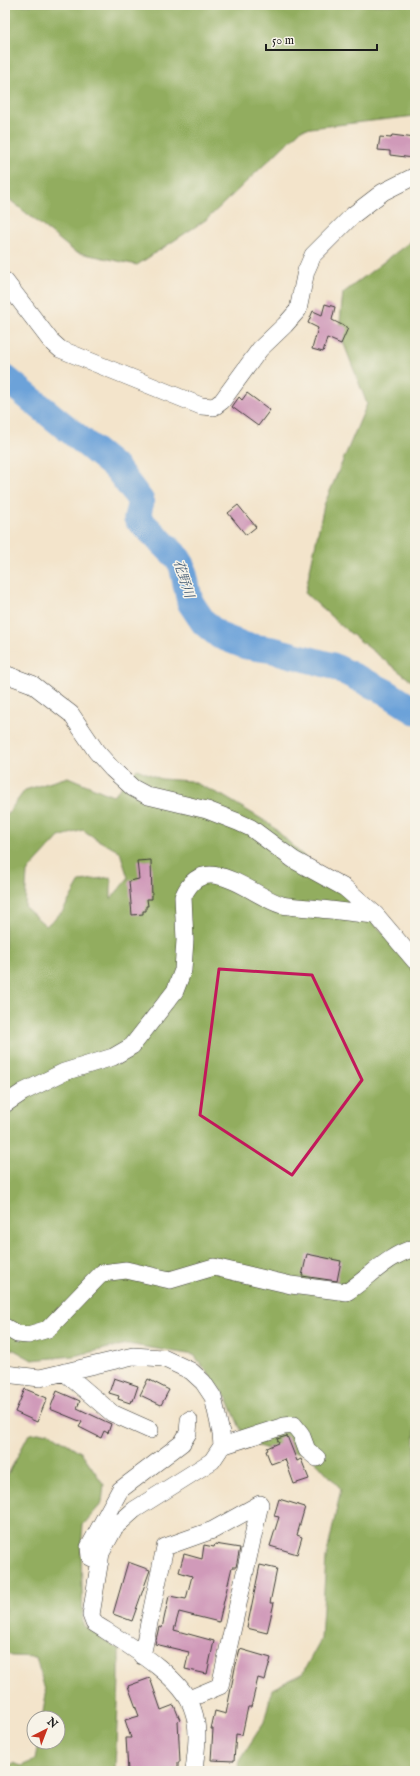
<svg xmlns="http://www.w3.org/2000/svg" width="420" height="1776" font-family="'IM FELL English','Noto Serif JP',serif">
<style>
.forest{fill:#92ad5f;stroke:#57643e;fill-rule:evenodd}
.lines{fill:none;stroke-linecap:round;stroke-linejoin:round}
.river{stroke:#6ca2d9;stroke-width:27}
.building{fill:#d09ab9}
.street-casing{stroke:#3c3a36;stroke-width:18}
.street{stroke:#fff;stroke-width:17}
.marked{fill:none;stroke:#c2185b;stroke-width:3;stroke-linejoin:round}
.labels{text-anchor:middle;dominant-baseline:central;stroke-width:3;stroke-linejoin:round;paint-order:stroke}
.water-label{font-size:13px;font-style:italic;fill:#405871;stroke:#f7f3e8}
</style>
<rect width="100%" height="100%" fill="#f7f3e8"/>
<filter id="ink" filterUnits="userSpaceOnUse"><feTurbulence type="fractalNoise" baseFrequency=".025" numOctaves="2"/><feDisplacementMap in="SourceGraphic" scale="8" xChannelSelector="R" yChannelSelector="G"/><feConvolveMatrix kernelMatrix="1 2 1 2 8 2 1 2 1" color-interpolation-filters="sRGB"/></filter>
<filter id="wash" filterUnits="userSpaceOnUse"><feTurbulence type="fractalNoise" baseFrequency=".012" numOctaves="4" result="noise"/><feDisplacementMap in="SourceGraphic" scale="16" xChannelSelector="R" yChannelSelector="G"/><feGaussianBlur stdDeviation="0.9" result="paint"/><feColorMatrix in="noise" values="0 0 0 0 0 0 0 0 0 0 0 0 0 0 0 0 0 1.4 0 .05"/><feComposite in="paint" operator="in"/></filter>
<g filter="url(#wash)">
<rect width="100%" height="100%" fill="#f3e4cb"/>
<path class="forest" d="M 5,5 L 415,5 L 415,116 L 302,129 L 207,219 L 137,265 L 75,252 L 5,196 Z
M 415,238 L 415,684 L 345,629 L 305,593 L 324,505 L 367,404 L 339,331 L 343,293 Z
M 137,769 L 161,779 L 191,781 L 223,796 L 270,824 L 415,963 L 415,1771 L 240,1771 L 239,1761 L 264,1722 L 272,1689 L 302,1674 L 321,1639 L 326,1558 L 341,1489 L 308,1453 L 274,1451 L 246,1442 L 228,1400 L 194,1355 L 127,1344 L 73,1356 L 32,1360 L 5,1345 L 5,1258 L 8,1256 L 5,1253 L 5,817 L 25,790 L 68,777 L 113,796 ZM 83,830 L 96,839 L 120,852 L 128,878 L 111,899 L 111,877 L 80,881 L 63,911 L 46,926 L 25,907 L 27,872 L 59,837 Z
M 49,1432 L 82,1453 L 104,1485 L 102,1503 L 83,1525 L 81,1549 L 83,1625 L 119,1650 C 120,1690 116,1731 115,1771 L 6,1771 L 7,1766 L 14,1763 L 21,1766 L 35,1760 L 38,1742 L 58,1742 L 58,1718 L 42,1718 L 46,1694 L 36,1657 L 12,1656 L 5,1653 L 5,1480 L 29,1434 Z"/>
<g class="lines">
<path class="river" d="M 5,378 L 117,469 L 141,501 L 137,518 L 177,557 L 182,565 L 190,602 L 204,623 L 220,636 L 246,646 L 273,650 L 333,666 L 386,692 L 415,711"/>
</g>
<g id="blocks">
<path class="building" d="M 392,135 L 415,138 L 413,158 L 390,155 L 390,151 L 378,150 L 380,137 L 391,138 Z
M 325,304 L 335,307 L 332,320 L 348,328 L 341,344 L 327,338 L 323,352 L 312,349 L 318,328 L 308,323 L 313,311 L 322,315 Z
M 247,393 L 270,410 L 258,426 L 232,407 L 239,397 L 242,400 Z
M 238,505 L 256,527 L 246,535 L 228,513 Z
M 151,860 L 152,899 L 147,899 L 148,906 L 146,906 L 146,911 L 143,911 L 143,914 L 132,915 L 129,881 L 139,879 L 137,861 Z
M 307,1254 L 341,1261 L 337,1281 L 302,1276 Z
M 114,1378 L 138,1386 L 133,1401 L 131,1400 L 130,1403 L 118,1399 L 119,1396 L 109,1393 Z
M 148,1379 L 169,1390 L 161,1405 L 140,1395 Z
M 25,1389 L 47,1398 L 37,1422 L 15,1412 Z
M 57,1391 L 80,1401 L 77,1408 L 111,1424 L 108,1433 L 104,1431 L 101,1438 L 79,1427 L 82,1422 L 50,1409 Z
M 287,1436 L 297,1461 L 301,1459 L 309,1479 L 294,1484 L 285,1459 L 271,1464 L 266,1451 L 268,1450 L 267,1448 L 279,1443 L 277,1439 Z
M 279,1499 L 305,1507 L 297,1535 L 302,1537 L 297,1554 L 270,1546 L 279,1517 L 274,1516 Z
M 215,1544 L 240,1548 L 236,1567 L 232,1567 L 219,1622 L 179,1612 L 174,1630 L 214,1641 L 207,1674 L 185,1669 L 189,1652 L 155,1644 L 159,1627 L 162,1628 L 169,1596 L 186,1599 L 192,1576 L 179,1572 L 184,1554 L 202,1559 L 204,1545 L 214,1547 Z
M 128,1562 L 150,1570 L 132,1621 L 113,1614 Z
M 260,1565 L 277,1569 L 270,1603 L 274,1603 L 267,1633 L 247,1628 Z
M 240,1649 L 271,1658 L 265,1680 L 258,1678 L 251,1707 L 248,1707 L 242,1735 L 236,1734 L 234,1761 L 211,1760 L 213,1729 L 211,1729 L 215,1711 L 226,1714 L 235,1668 Z
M 150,1678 L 161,1710 L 174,1705 L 180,1720 L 178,1721 L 180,1762 L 178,1762 L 178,1771 L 128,1771 L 126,1738 L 131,1738 L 125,1720 L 139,1716 L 128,1686 Z"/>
</g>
</g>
<g filter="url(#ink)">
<use href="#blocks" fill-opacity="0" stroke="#3c3a36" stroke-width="1"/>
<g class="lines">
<g class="street-casing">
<path id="street" d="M 5,281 L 50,340 L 60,349 L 201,406 L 214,407 L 222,401 L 260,349 L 285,325 L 298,310 L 306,271 L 313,255 L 353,215 L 383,192 L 415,176
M 5,674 L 32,684 L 71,714 L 96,751 L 112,769 L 133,788 L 148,796 L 207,810 L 238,822 L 251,828 L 294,860 L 345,888 L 376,915 L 415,961
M 5,1104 L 23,1092 L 64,1072 L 113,1057 L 132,1046 L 175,991 L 183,970 L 185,940 L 183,897 C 204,847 253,897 282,905 C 291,907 301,907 310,908 C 332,910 354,913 376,915
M 5,1327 L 17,1334 L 28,1335 L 48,1329 L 102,1273 L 126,1270 L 170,1280 L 214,1267 L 291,1285 L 347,1292 C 370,1277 388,1255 415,1248
M 64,1372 L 112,1413 L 150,1430
M 5,1374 L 40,1378 L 133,1356 L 163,1358 L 191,1371 L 203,1382 L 213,1397 L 221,1433 L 222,1446 L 212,1461 L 134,1510 L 115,1527 L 101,1553 L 91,1615 L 94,1623 C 123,1642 183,1676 193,1710 C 200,1730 196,1751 194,1771
M 222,1446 L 284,1426 L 294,1425 L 301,1434 L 307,1450 L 317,1458
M 100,1562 L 90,1557 L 89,1547 L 120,1490 L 182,1443 L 188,1433 L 189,1420
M 142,1656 L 165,1547 L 213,1530 L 260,1504 L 220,1686 L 189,1699"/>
</g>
<use href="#street" class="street"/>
</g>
</g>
<path class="marked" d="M 219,969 L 312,975 L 362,1080 L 292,1175 L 200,1115 Z"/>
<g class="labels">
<g class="water-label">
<text transform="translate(183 579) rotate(72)">花野川</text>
</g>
</g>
<rect width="420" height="1776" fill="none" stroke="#f7f3e8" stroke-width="20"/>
<g transform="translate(46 1730) rotate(42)"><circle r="19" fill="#f7f3e8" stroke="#9f9d96"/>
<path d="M0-3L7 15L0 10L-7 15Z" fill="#c8321e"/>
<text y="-6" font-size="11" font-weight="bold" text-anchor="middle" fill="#1c1c1c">N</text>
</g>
<path d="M266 44v6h111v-6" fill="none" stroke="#1c1c1c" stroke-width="2"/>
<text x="272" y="44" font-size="12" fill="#1c1c1c" stroke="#f7f3e8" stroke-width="3" paint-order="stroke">50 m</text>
</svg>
